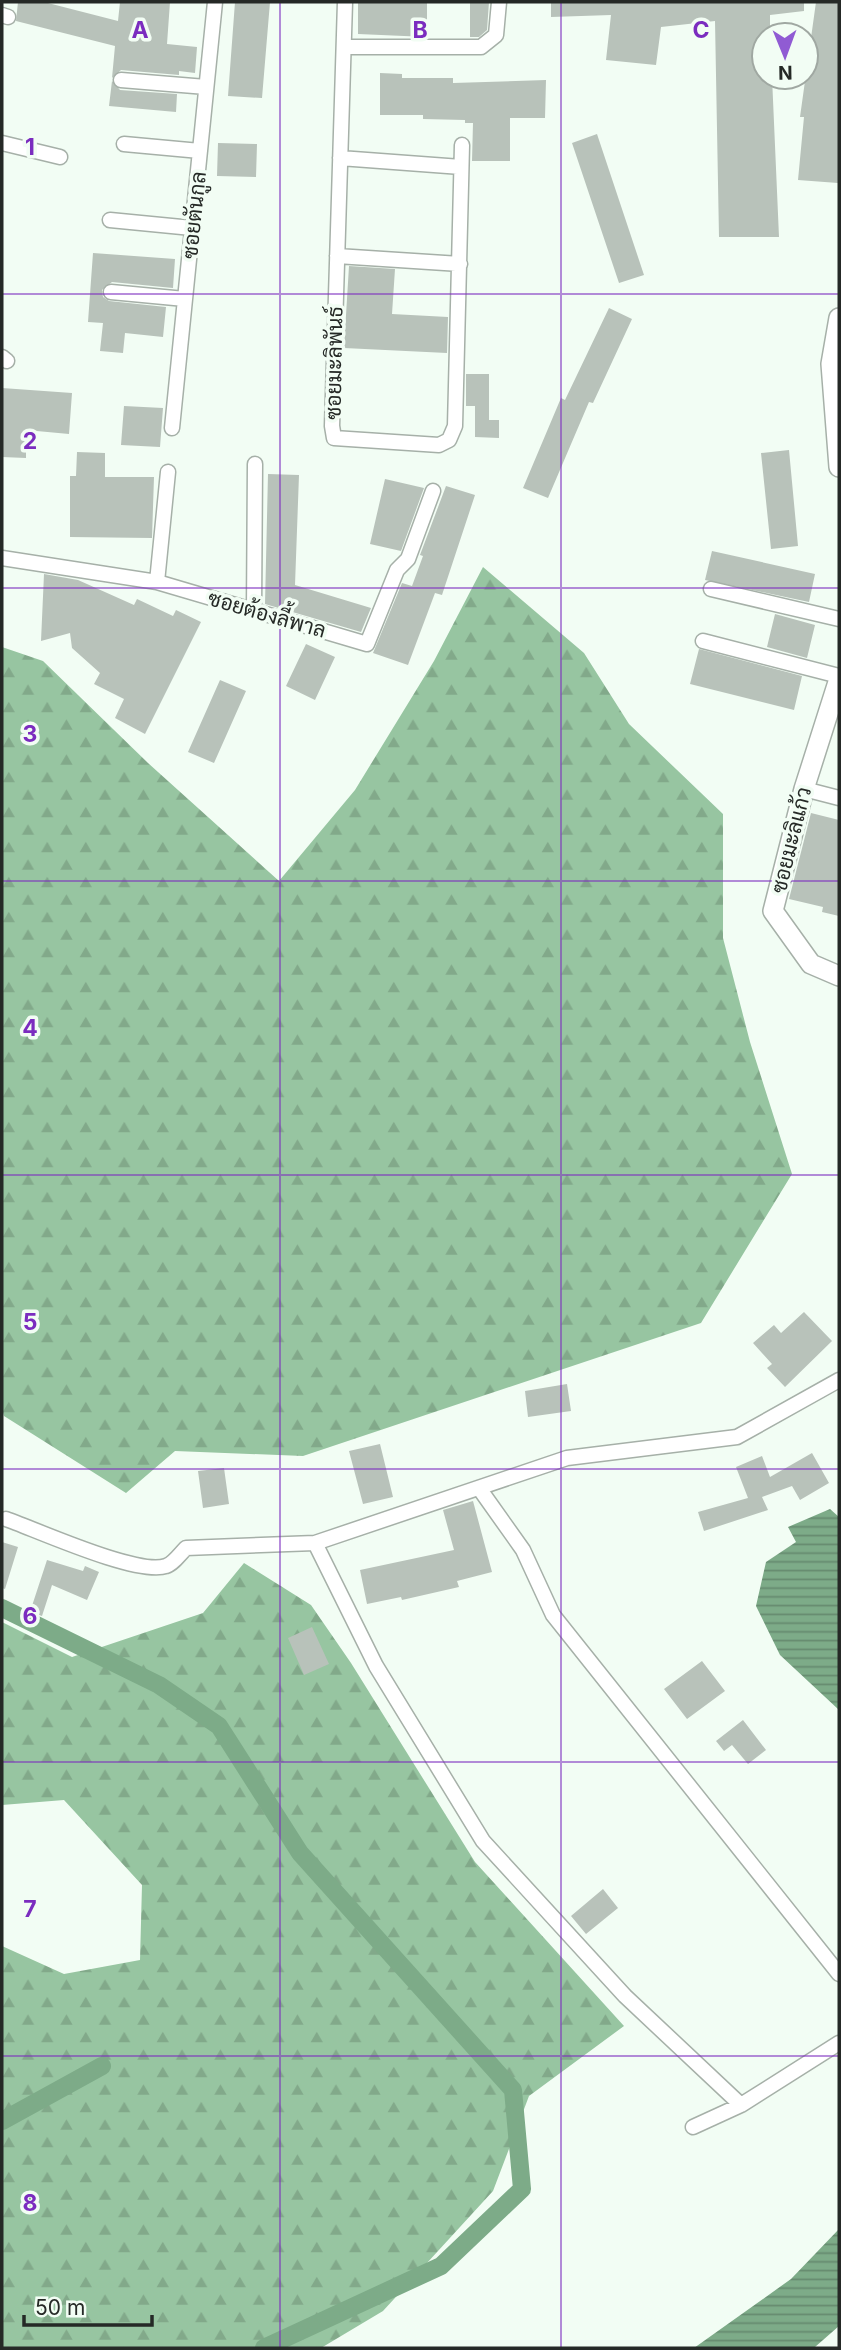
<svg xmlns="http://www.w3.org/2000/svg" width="841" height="2350" font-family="Inter,Sarabun,sans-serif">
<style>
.forest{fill:url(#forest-firs)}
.water{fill:url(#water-rules)}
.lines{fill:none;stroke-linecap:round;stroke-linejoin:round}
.canal{stroke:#7dab88;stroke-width:18}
.building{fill:#b8c2ba}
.street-casing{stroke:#a6b0a8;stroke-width:17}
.secondary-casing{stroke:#a6b0a8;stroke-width:22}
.street{stroke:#fff;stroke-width:14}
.secondary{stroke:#fff;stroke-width:19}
.grid{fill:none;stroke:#7b2cbf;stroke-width:2;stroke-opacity:0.55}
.labels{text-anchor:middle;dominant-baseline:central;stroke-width:7;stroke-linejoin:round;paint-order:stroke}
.street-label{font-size:21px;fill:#252926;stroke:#f2fdf4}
.grid-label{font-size:23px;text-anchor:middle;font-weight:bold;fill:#7b2cbf;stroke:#f2fdf4;stroke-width:7;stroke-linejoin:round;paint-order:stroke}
</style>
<defs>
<pattern id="forest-firs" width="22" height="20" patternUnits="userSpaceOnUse" patternTransform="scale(1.75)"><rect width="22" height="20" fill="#97c5a1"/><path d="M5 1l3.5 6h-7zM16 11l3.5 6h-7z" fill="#82a98a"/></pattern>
<pattern id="water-rules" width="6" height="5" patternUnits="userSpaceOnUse" patternTransform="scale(1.75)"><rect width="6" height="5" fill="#7dab88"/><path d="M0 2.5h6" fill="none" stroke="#668b6f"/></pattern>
</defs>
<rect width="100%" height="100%" fill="#f2fdf4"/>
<path class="forest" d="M 483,567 L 584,653 L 629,724 L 723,814 L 723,938 L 750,1042 L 792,1174 L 701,1323 L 303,1456 L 175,1451 L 126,1493 L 4,1416 L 2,1409 L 2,647 L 43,661 L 148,763 L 279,881 L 355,790 L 434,661 Z
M 244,1563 L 311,1605 L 351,1663 L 475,1862 L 624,2026 L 529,2096 L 493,2191 L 383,2311 L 321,2348 L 2,2348 L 2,1946 L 64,1974 L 140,1960 L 142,1885 L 64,1800 L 2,1805 L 2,1622 L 72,1657 L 203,1613 Z"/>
<path class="water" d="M 830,1509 L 839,1517 L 839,1710 L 780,1655 L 756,1606 L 766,1562 L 796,1542 L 788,1527 Z
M 839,2229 L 839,2326 L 815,2347 L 694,2348 L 791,2279 Z"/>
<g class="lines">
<path class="canal" d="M 2,1608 L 159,1685 L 219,1726 L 300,1853 L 513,2090 L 522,2189 L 441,2266 L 264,2348
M 2,2121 L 102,2066"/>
</g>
<path class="building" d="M 18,2 L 44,2 L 118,21 L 120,2 L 170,2 L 167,44 L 197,47 L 195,73 L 179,71 L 179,75 L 121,70 L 112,78 L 115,46 L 16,21 Z
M 235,2 L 270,2 L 262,98 L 228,96 Z
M 358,2 L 427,2 L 427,37 L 358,34 Z
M 470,2 L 489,2 L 487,30 L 479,37 L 470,37 Z
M 551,2 L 804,2 L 804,11 L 770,15 L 770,35 L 764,35 L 764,77 L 772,77 L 779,237 L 719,237 L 715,21 L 661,27 L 656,65 L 606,60 L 611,15 L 551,17 Z
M 816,2 L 839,2 L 838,183 L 798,180 L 804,117 L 800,117 Z
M 380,73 L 402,74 L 402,78 L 453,78 L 453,83 L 546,80 L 545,118 L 510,118 L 510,161 L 472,161 L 473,123 L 465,123 L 465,120 L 423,119 L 423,115 L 380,115 Z
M 112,81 L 120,90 L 177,94 L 176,112 L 109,106 Z
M 597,134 L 644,275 L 619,283 L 572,143 Z
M 218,143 L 257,144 L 256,177 L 217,176 Z
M 93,253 L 175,259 L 173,288 L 112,282 L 102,290 L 103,297 L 109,301 L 166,307 L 163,337 L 125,333 L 123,353 L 100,351 L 103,323 L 88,322 Z
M 349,266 L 395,269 L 392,314 L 448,317 L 447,353 L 344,348 Z
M 609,308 L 632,319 L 593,403 L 589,402 L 548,498 L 523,488 L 561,398 L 565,400 Z
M 466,374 L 489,374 L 489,420 L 499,420 L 499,438 L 475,437 L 475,406 L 466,406 Z
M 2,388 L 72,393 L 69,434 L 26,430 L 26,458 L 2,457 Z
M 124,406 L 163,408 L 160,447 L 121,445 Z
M 789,450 L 798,546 L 771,549 L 761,453 Z
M 77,452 L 105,453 L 105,477 L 154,477 L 152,538 L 70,537 L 70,476 L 76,476 Z
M 268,474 L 299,475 L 295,585 L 371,608 L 361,632 L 265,604 Z
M 385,479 L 424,488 L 401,551 L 370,544 Z
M 446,486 L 475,495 L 442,595 L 435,593 L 408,665 L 373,653 L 402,583 L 412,586 L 423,556 L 420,555 Z
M 712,551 L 815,574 L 809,602 L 705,580 Z
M 44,574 L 78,580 L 134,605 L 137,599 L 173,616 L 176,610 L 201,622 L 145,734 L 115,718 L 124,699 L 94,684 L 100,673 L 72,648 L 70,633 L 41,641 Z
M 775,614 L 815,625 L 807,658 L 767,647 Z
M 306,644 L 335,657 L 315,700 L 286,686 Z
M 699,649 L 802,676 L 794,710 L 690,684 Z
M 220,680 L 246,691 L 214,763 L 188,752 Z
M 811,813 L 839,820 L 839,916 L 822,912 L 823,907 L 789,899 Z
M 804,1312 L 832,1341 L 785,1387 L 767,1368 L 772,1364 L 753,1343 L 774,1325 L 781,1333 Z
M 567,1384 L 571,1411 L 528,1417 L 525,1391 Z
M 380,1444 L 393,1497 L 363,1504 L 349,1451 Z
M 812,1453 L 829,1483 L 800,1500 L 792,1486 L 762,1497 L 768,1510 L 704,1531 L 698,1512 L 748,1498 L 736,1467 L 762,1456 L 770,1477 Z
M 224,1468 L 229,1504 L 203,1508 L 198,1471 Z
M 473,1501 L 492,1572 L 457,1581 L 459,1587 L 402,1600 L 401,1597 L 367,1604 L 360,1570 L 454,1550 L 443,1510 Z
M 2,1542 L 18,1547 L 5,1589 L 2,1588 Z
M 47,1560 L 83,1571 L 85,1566 L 99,1572 L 87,1600 L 52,1585 L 42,1616 L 30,1612 Z
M 312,1627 L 329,1664 L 304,1675 L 288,1638 Z
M 702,1661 L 725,1691 L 687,1719 L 664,1689 Z
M 743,1720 L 766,1750 L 748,1764 L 732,1745 L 724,1751 L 716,1741 Z
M 603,1889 L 618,1908 L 586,1934 L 571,1916 Z"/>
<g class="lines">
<g class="street-casing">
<path id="street" d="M 345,2 L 332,426 L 334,438 L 439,445 L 449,440 L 455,426 L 462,145
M 2,15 L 8,17
M 344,47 L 481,47 L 496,35 L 499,2
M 121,80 L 206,87
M 2,143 L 60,157
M 124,144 L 200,151
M 340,158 L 461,167
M 110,220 L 192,228
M 337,256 L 460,264
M 111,292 L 185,299
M 2,357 L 7,361
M 172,428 L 215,2
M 2,558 L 157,582 L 367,644 L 397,570 L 408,559 L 433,491
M 157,582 L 168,472
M 711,589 L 839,619
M 254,611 L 255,464
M 703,641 L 839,676
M 804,789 L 839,798
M 479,1488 L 523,1550 L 553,1615 L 839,1974
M 6,1519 C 37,1530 138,1576 166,1566 C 173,1564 180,1554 186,1548 L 315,1543 L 567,1458 L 737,1437 L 839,1380
M 315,1543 L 376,1666 L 483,1841 L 625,1996 L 741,2105
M 693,2127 L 741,2105 L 839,2043"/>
</g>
<g class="secondary-casing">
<path id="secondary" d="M 839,318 L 831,364 L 839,467
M 839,679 L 804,789 L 773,911 L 811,964 L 839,976"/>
</g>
<use href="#street" class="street"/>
<use href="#secondary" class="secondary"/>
</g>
<path class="grid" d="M 280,2 L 280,2348M 561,2 L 561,2348M 2,294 L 839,294M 2,588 L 839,588M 2,881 L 839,881M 2,1175 L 839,1175M 2,1469 L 839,1469M 2,1762 L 839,1762M 2,2056 L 839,2056"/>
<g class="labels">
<g class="street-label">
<text transform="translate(194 215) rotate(-84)">ซอยตันกูล</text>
<text transform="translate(334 363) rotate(-89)">ซอยมะลิพันธ์</text>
<text transform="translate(267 614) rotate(16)">ซอยต้องลี้พาล</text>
<text transform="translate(791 840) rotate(-76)">ซอยมะลิแก้ว</text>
</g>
</g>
<g class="grid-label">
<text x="140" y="38">A</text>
<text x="420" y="38">B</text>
<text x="701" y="38">C</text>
<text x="30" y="155">1</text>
<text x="30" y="449">2</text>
<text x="30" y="742">3</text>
<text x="30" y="1036">4</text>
<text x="30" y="1330">5</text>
<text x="30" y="1624">6</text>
<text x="30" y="1917">7</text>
<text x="30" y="2211">8</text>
</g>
<rect width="841" height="2350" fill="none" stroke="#252926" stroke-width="7"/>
<g transform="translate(785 56) rotate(179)"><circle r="33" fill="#f2fdf4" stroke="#a0a8a2" stroke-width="2"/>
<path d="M0-5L12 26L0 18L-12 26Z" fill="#905bd3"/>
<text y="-10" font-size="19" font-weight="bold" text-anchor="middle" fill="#252926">N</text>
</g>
<path d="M24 2315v10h128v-10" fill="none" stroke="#252926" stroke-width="3.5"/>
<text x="35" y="2315" font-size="21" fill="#252926" stroke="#f2fdf4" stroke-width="5" paint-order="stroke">50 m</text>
</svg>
